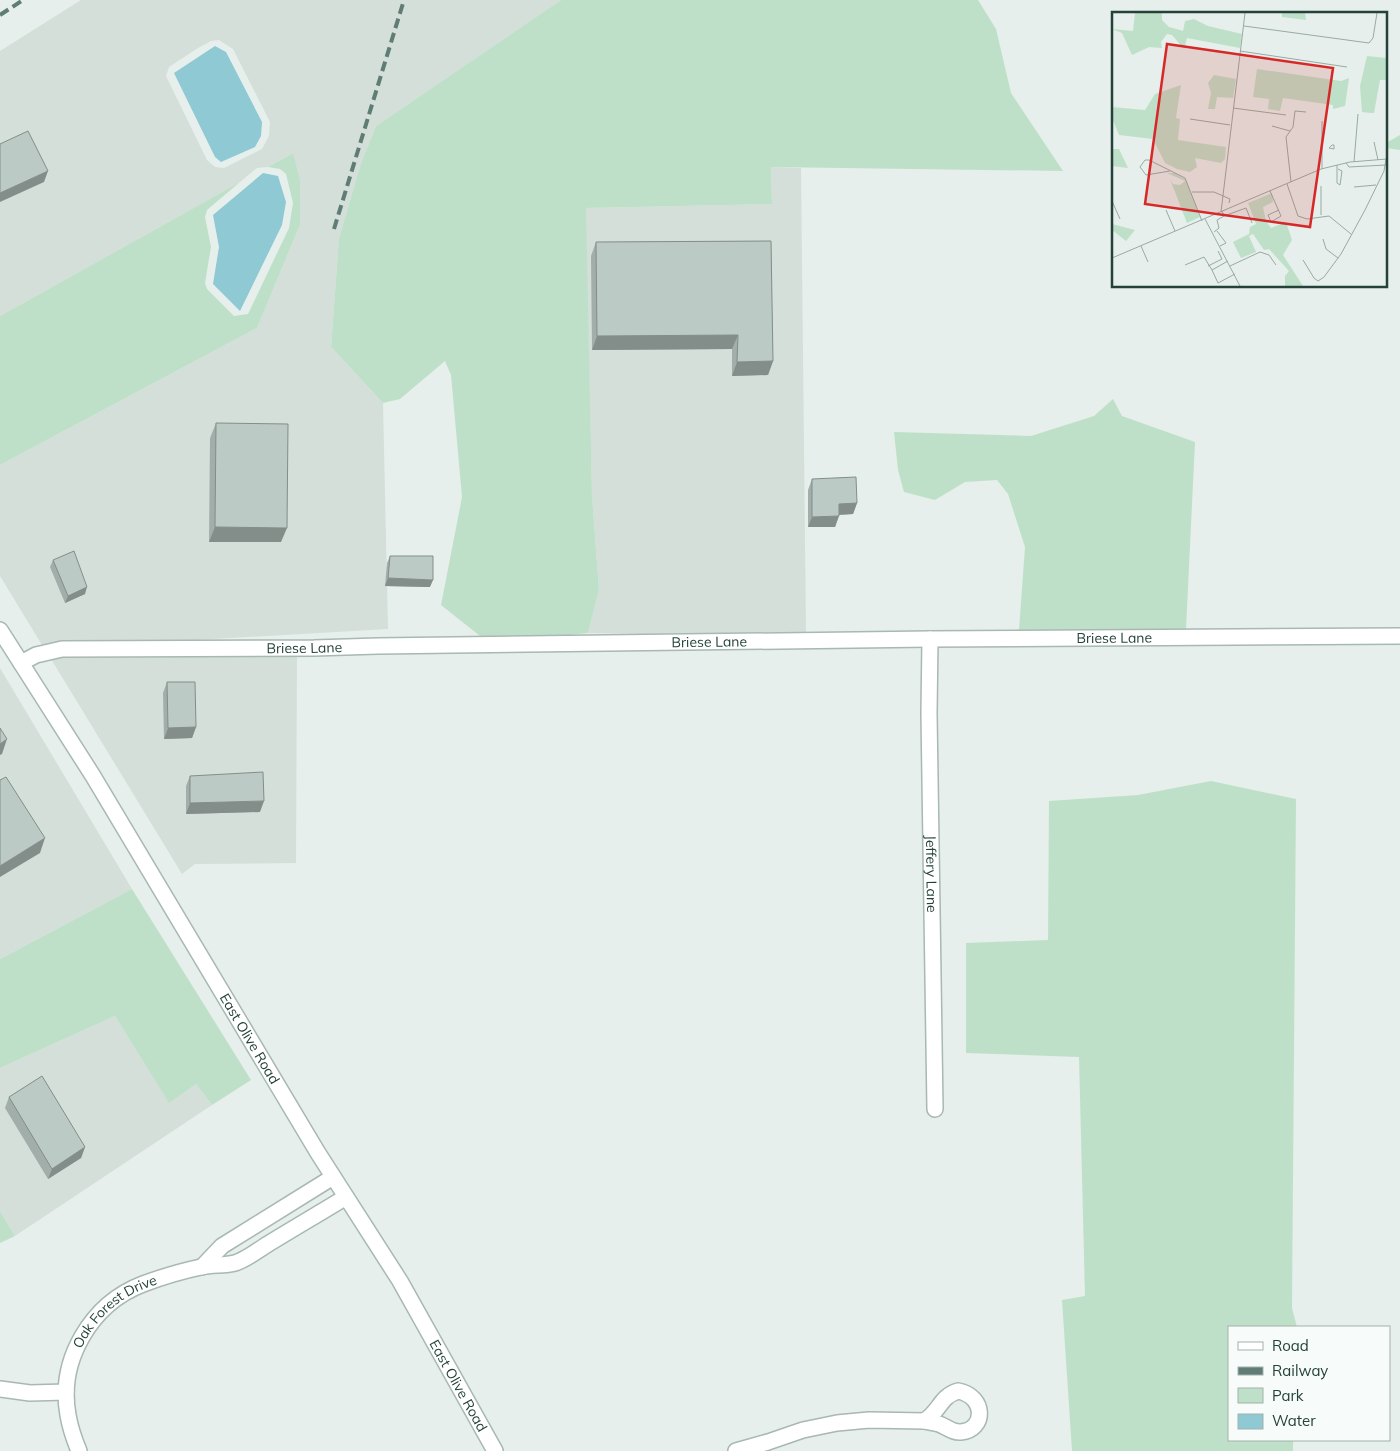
<svg xmlns="http://www.w3.org/2000/svg" width="1400" height="1451" font-family="Mulish,sans-serif">
<style>
.built{fill:#d4dfda;fill-rule:evenodd}
.green{fill:#bfe0c8}
.water{fill:#8ec9d4}
.lines{fill:none;stroke-linecap:round;stroke-linejoin:round}
.minor-casing{stroke:#a8b8b2;stroke-width:18}
.tertiary-casing{stroke:#a8b8b2;stroke-width:18}
.minor{stroke:#fff;stroke-width:15}
.tertiary{stroke:#fff;stroke-width:15}
.rail{stroke:#5f7d75;stroke-width:4;stroke-dasharray:10 5;stroke-linecap:butt}
.wall{fill:#a1aea9}
.shaded-wall{fill:#838d89}
.building{fill:#bbcac4;stroke:#838d89}
.labels{text-anchor:middle;dominant-baseline:central;stroke-width:5;stroke-linejoin:round;paint-order:stroke}
.street-label{font-size:14px;fill:#24423a;stroke:#f7fbf9}
.inset-road{fill:none;stroke:#98aaa4;stroke-width:1}
.view{fill:#d62828;fill-opacity:0.15;stroke:#d62828;stroke-width:2.5}
.inset-edge{fill:none;stroke:#24423a;stroke-width:2.5}
</style>
<rect width="100%" height="100%" fill="#e6efeb"/>
<path class="built" d="M 81,0 L 561,0 L 376,126 L 361,163 L 339,238 L 331,347 L 383,403 L 388,629 L 195,640 L 62,641 L 42,645 L 0,576 L 0,465 L 257,328 L 300,225 L 293,153 L 268,167 L 257,168 L 240,182 L 0,316 L 0,51 ZM 219,40 L 233,49 L 270,122 L 269,136 L 262,149 L 224,168 L 215,167 L 207,160 L 166,76 L 169,67 L 198,48 L 211,41 Z
M 771,167 L 801,168 L 806,632 L 645,634 L 588,633 L 599,590 L 592,495 L 585,208 L 772,204 Z
M 150,656 L 297,656 L 296,863 L 195,864 L 182,874 L 51,659 L 62,657 Z
M 0,668 L 132,889 L 0,959 Z
M 115,1016 L 169,1102 L 196,1084 L 212,1105 L 15,1236 L 0,1211 L 0,1068 Z"/>
<path class="green" d="M 561,0 L 978,0 L 996,29 L 1011,93 L 1063,171 L 771,167 L 772,204 L 586,208 L 592,495 L 599,590 L 588,633 L 568,635 L 480,636 L 441,605 L 462,497 L 451,375 L 445,361 L 400,399 L 383,403 L 331,347 L 339,238 L 361,163 L 376,126 Z
M 1400,135 L 1400,150 L 1386,148 L 1386,143 Z
M 293,153 L 300,181 L 300,225 L 257,328 L 0,465 L 0,316 L 240,182 L 207,210 L 205,217 L 211,247 L 205,283 L 207,289 L 234,316 L 248,314 L 289,228 L 293,203 L 286,174 L 280,169 L 268,167 Z
M 1113,399 L 1122,416 L 1195,442 L 1186,629 L 1019,630 L 1025,547 L 1008,494 L 997,480 L 965,482 L 935,500 L 904,492 L 898,470 L 894,432 L 1031,436 L 1094,416 Z
M 1211,781 L 1296,799 L 1292,1308 L 1297,1327 L 1229,1327 L 1229,1440 L 1293,1440 L 1293,1451 L 1072,1451 L 1062,1300 L 1085,1296 L 1079,1057 L 966,1053 L 966,943 L 1048,940 L 1049,801 L 1138,795 Z
M 132,889 L 251,1080 L 212,1105 L 196,1084 L 169,1103 L 115,1016 L 0,1068 L 0,959 Z
M 0,1211 L 15,1236 L 0,1243 Z"/>
<path class="water" d="M 215,46 L 226,52 L 262,122 L 261,136 L 255,147 L 221,162 L 215,157 L 174,73 Z
M 263,173 L 278,176 L 286,202 L 282,225 L 240,311 L 213,284 L 219,247 L 213,215 Z"/>
<g class="lines">
<g class="minor-casing">
<g id="minor">
<path id="s1" d="M 930,639 L 929,713 L 935,1109"/>
<path id="s2" d="M 21,663 L 36,655 L 62,649 L 314,648 L 378,646 L 930,639 L 1400,636"/>
<path d="M 202,1267 L 222,1246 L 333,1177"/>
<path d="M 0,1389 L 30,1393 L 66,1392"/>
<path d="M 958,1391 C 986,1396 986,1430 961,1432 C 953,1433 947,1427 939,1424 C 934,1423 929,1422 924,1421 C 940,1412 939,1397 958,1391 Z"/>
<path id="s3" d="M 79,1451 C 74,1439 70,1427 68,1415 C 58,1360 91,1304 143,1284 C 162,1277 182,1271 201,1267 C 212,1264 224,1266 235,1263 C 246,1260 258,1250 268,1244 C 294,1228 320,1213 346,1197"/>
<path d="M 736,1451 L 768,1442 L 803,1430 L 837,1423 L 869,1420 L 924,1421"/>
</g>
</g>
<g class="tertiary-casing">
<g id="tertiary">
<path id="s4" d="M 0,630 L 93,776 L 318,1153 L 400,1281 L 495,1451"/>
</g>
</g>
<use href="#minor" class="minor"/>
<use href="#tertiary" class="tertiary"/>
<path class="rail" d="M 0,15 L 23,0
M 334,229 L 404,0"/>
</g>
<path class="wall" d="M 771,241 L 773,361 L 768,375 L 732,376 L 732,349 L 592,350 L 591,256 L 596,242 Z
M 216,423 L 281,542 L 209,542 L 210,438 Z
M 812,479 L 857,503 L 853,514 L 839,515 L 835,527 L 808,527 L 808,490 Z
M 390,556 L 430,587 L 385,586 L 387,563 Z
M 53,560 L 85,594 L 65,603 L 50,567 Z
M 167,682 L 196,727 L 192,738 L 164,739 L 163,693 Z
M 190,776 L 260,812 L 186,814 L 186,786 Z
M 9,1097 L 85,1147 L 81,1158 L 48,1179 L 5,1108 Z"/>
<path class="shaded-wall" d="M 48,171 L 44,182 L 0,202 L 0,193 Z
M 738,335 L 732,349 L 592,350 L 597,336 Z
M 773,361 L 768,375 L 732,376 L 737,362 Z
M 857,503 L 853,514 L 835,515 L 839,504 Z
M 839,516 L 835,527 L 808,527 L 812,517 Z
M 215,527 L 287,528 L 281,542 L 209,542 Z
M 388,578 L 433,580 L 430,587 L 385,586 Z
M 87,587 L 85,594 L 65,603 L 68,596 Z
M 196,727 L 192,738 L 164,739 L 168,728 Z
M 7,739 L 2,754 L 0,755 L 0,744 Z
M 264,801 L 260,812 L 186,814 L 190,803 Z
M 45,838 L 40,853 L 0,877 L 0,866 Z
M 85,1147 L 81,1158 L 48,1179 L 52,1169 Z"/>
<path class="building" d="M 28,131 L 48,171 L 0,193 L 0,144 Z
M 771,241 L 773,361 L 737,362 L 738,335 L 597,336 L 596,242 Z
M 216,423 L 288,424 L 287,528 L 215,527 Z
M 856,477 L 857,503 L 839,504 L 839,516 L 812,517 L 812,479 Z
M 74,551 L 87,587 L 68,596 L 53,560 Z
M 390,556 L 433,556 L 433,580 L 388,578 Z
M 167,682 L 195,682 L 196,727 L 168,728 Z
M 0,728 L 7,739 L 0,744 Z
M 263,772 L 264,801 L 190,803 L 190,776 Z
M 6,777 L 45,838 L 0,866 L 0,780 Z
M 42,1076 L 85,1147 L 52,1169 L 9,1097 Z"/>
<g class="labels">
<g class="street-label">
<text stroke="none"><textPath href="#s2" startOffset="1096">Briese Lane</textPath></text>
<text stroke="none"><textPath href="#s2" startOffset="691">Briese Lane</textPath></text>
<text stroke="none"><textPath href="#s2" startOffset="286">Briese Lane</textPath></text>
<text stroke="none"><textPath href="#s1" startOffset="235">Jeffery Lane</textPath></text>
<text stroke="none"><textPath href="#s4" startOffset="479">East Olive Road</textPath></text>
<text stroke="none"><textPath href="#s3" startOffset="161">Oak Forest Drive</textPath></text>
<text stroke="none"><textPath href="#s4" startOffset="884">East Olive Road</textPath></text>
</g>
</g>
<g transform="translate(1112 12)">
<rect width="275" height="275" fill="#e6efeb"/>
<path d="M 23,1 L 50,1 L 50,8 L 57,15 L 68,18 L 71,19 L 73,9 L 82,7 L 96,14 L 130,22 L 128,36 L 75,26 L 72,37 L 60,23 L 55,22 L 49,30 L 50,36 L 37,35 L 20,43 L 10,21 L 0,17 L 21,19 ZM 170,1 L 193,1 L 194,8 L 170,5 ZM 255,44 L 275,46 L 275,68 L 268,68 L 262,101 L 259,101 L 250,100 L 248,74 ZM 145,57 L 229,69 L 237,66 L 233,94 L 221,97 L 221,93 L 171,86 L 168,99 L 156,97 L 157,87 L 141,85 ZM 102,63 L 124,67 L 121,86 L 105,85 L 103,97 L 96,97 L 99,81 L 96,71 ZM 69,73 L 64,106 L 68,107 L 66,128 L 114,135 L 113,147 L 109,151 L 83,146 L 85,155 L 78,160 L 65,157 L 53,151 L 41,127 L 7,123 L 0,106 L 0,95 L 33,98 L 43,82 ZM 0,137 L 7,137 L 16,156 L 0,154 ZM 55,161 L 63,161 L 74,168 L 88,205 L 75,211 L 58,167 L 61,172 L 68,173 L 73,169 ZM 160,181 L 161,190 L 151,195 L 154,209 L 159,216 L 174,210 L 180,228 L 171,243 L 191,274 L 173,274 L 173,264 L 177,259 L 157,237 L 152,238 L 141,222 L 137,224 L 144,240 L 129,246 L 121,230 L 137,222 L 138,215 L 144,212 L 136,191 ZM 0,212 L 23,218 L 14,229 L 0,218 Z" fill="#bfe0c8"/>
<path class="inset-road" d="M 132,14 L 257,31 L 261,26 L 265,1M 128,39 L 235,55M 121,96 L 174,103M 78,107 L 118,113M 210,109 L 210,157M 160,114 L 178,119M 262,130 L 266,148M 222,133 L 222,137 L 217,136 L 220,133 ZM 242,150 L 246,102M 234,151 L 237,155 L 274,153M 225,153 L 225,171 L 228,173 L 230,159 L 226,157M 58,159 L 34,163 L 28,155 L 33,148 L 37,148 L 73,166 L 90,209M 179,170 L 174,125 L 181,115 L 183,99 L 194,100M 175,172 L 186,204 L 195,207 L 217,204 L 239,222M 209,174 L 209,203M 242,175 L 264,173M 158,179 L 169,204 L 159,210 L 156,203 L 167,198M 80,180 L 102,180 L 118,187 L 117,191M 0,189 L 8,207M 54,198 L 63,219M 110,199 L 112,204 L 134,196 L 140,211M 109,200 L 133,1M 93,207 L 128,274M 105,219 L 114,231 L 108,234M 102,220 L 107,216 L 105,208 L 112,204M 211,227 L 214,237 L 226,246M 29,234 L 36,250M 0,246 L 209,157 L 238,150 L 275,147M 191,248 L 202,266 L 206,269 L 212,265 L 229,242 L 253,198 L 272,159 L 274,147M 116,249 L 100,258 L 106,271 L 123,262M 73,253 L 92,245 L 100,258M 96,254 L 110,247 L 106,239M 118,254 L 148,240 L 157,243 L 164,253"/>
<path class="view" d="M 55,32 L 221,56 L 198,215 L 33,192 Z"/>
<rect width="275" height="275" class="inset-edge"/>
</g>
<rect x="1228" y="1326" width="162" height="115" fill="#f7fbf9" stroke="#a3b1ad"/>
<rect x="1238" y="1342" width="25" height="8" fill="#ffffff" stroke="#a3b1ad"/>
<text x="1272" y="1351" font-size="15" fill="#24423a">Road</text>
<rect x="1238" y="1367" width="25" height="8" fill="#5f7d75" stroke="#a3b1ad"/>
<text x="1272" y="1376" font-size="15" fill="#24423a">Railway</text>
<rect x="1238" y="1388" width="25" height="15" fill="#bfe0c8" stroke="#a3b1ad"/>
<text x="1272" y="1401" font-size="15" fill="#24423a">Park</text>
<rect x="1238" y="1414" width="25" height="15" fill="#8ec9d4" stroke="#a3b1ad"/>
<text x="1272" y="1426" font-size="15" fill="#24423a">Water</text>
</svg>
